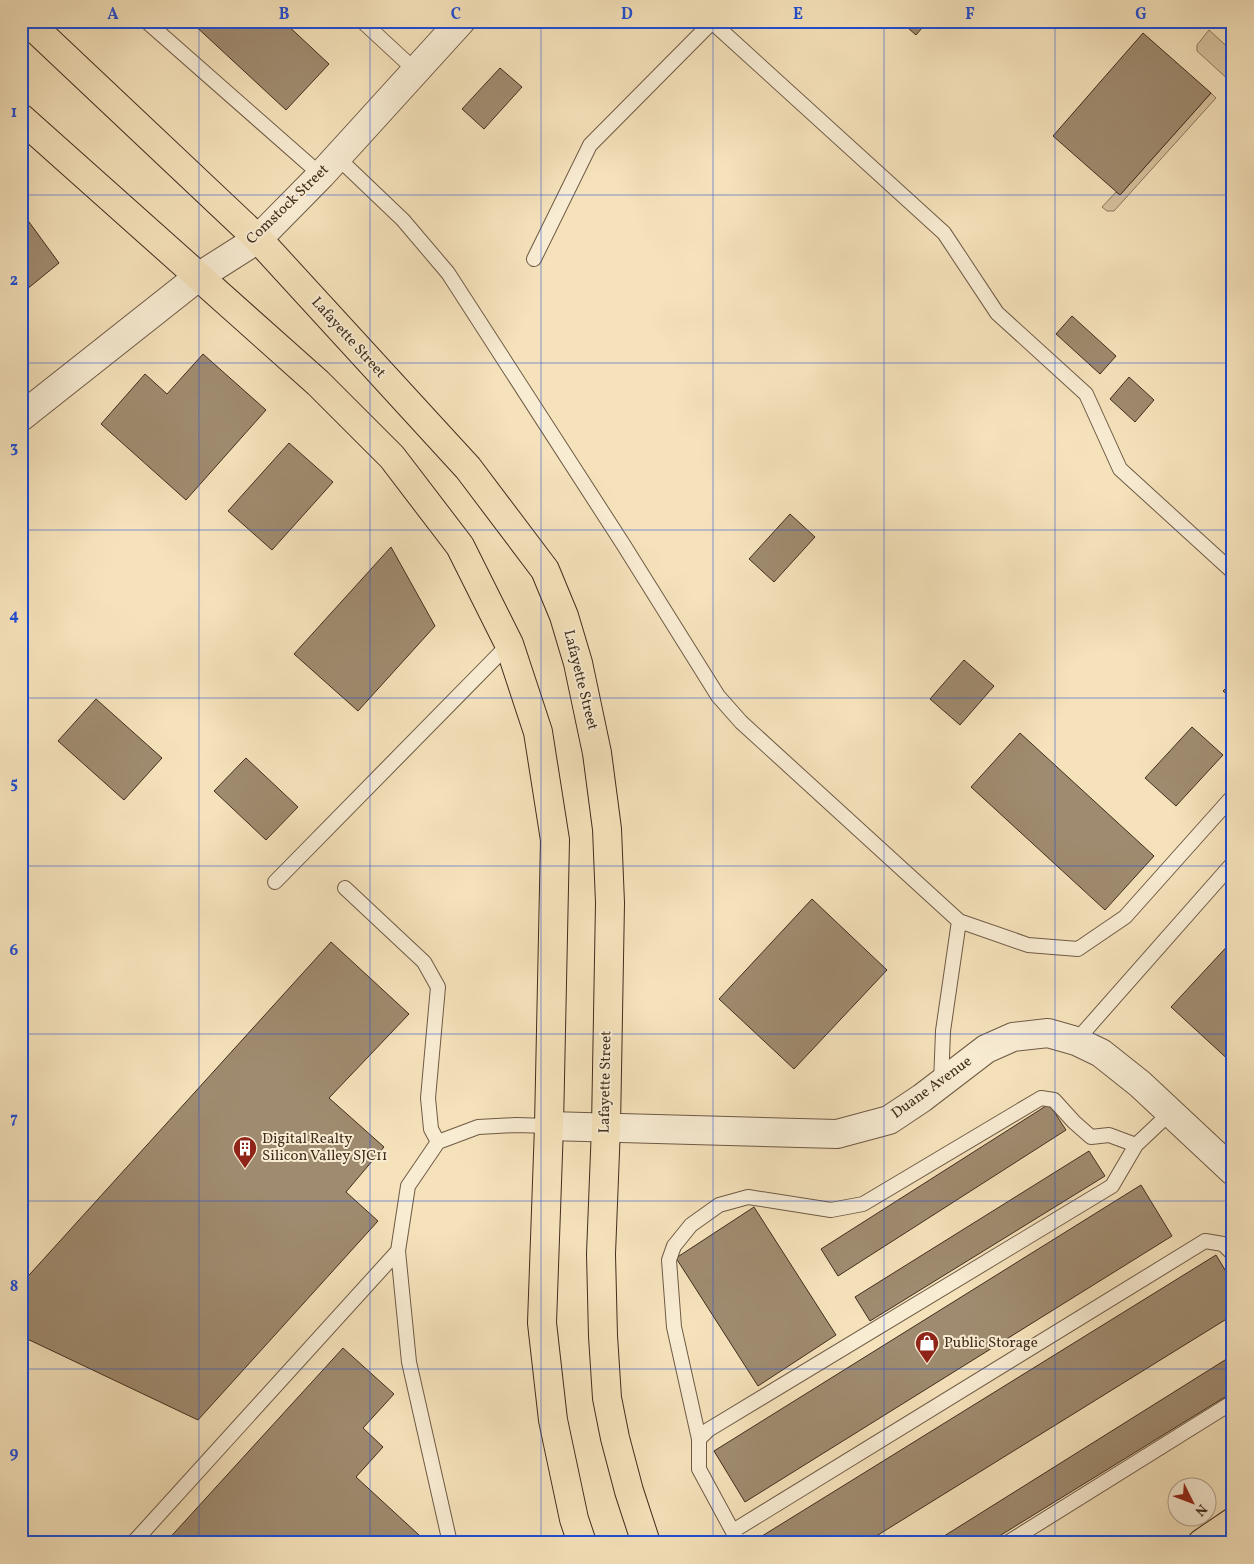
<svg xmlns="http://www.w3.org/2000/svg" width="1254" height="1564" font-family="Vollkorn,serif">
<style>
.green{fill:#d7c3a0;stroke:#8c785e}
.building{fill:#9f8b6f;stroke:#422d1d}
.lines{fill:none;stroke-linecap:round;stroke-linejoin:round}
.service-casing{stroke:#6f5a44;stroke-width:16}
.minor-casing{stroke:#6f5a44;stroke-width:30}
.primary-casing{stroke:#422d1d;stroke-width:30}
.trunk-casing{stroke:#422d1d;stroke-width:30}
.motorway-casing{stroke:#422d1d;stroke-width:30}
.service{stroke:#f8ecd3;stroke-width:14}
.minor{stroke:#f8ecd3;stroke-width:28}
.primary{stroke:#f5e2bb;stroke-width:28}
.trunk{stroke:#f5e2bb;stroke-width:28}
.motorway{stroke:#f5e2bb;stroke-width:28}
.grid{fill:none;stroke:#1d4ed8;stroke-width:1;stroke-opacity:0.55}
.labels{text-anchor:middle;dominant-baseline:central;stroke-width:4;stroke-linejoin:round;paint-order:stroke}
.street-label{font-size:15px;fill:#422d1d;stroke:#f8ecd3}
.poi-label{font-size:15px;fill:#422d1d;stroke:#f8ecd3;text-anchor:start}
.neatline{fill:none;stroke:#1d4ed8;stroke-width:2}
.grid-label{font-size:16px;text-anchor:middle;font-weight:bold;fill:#1d4ed8}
</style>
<rect width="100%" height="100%" fill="#f5e2bb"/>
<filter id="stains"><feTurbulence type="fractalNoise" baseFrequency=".004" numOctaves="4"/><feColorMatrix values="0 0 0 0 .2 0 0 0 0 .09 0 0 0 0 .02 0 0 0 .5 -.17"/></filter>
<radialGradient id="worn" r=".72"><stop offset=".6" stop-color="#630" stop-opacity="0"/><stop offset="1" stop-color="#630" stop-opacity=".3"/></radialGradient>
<path class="green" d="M 1209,30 L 1233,52 L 1233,79 L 1231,82 L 1197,51 L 1197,45 Z
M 1211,93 L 1216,98 L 1114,211 L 1107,211 L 1102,207 L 1116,192 L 1120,195 Z"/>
<path class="building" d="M 190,21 L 283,21 L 329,64 L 286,110 Z
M 900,21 L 928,21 L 916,35 Z
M 1143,33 L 1211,93 L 1120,195 L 1053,136 Z
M 500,68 L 522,87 L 484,129 L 462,109 Z
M 21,211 L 59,263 L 21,294 Z
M 1072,316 L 1116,356 L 1100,374 L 1056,334 Z
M 203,354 L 266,410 L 186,500 L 101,424 L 145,374 L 167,394 Z
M 1129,377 L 1154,400 L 1135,422 L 1110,399 Z
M 289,443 L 333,482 L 272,550 L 228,511 Z
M 790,514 L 815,537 L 774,582 L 749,559 Z
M 391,547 L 435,626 L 358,711 L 294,654 Z
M 964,660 L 994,686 L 960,725 L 930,699 Z
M 1233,681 L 1233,700 L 1223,691 Z
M 96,699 L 162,758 L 124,800 L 58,741 Z
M 1192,727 L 1223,755 L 1176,806 L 1145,778 Z
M 1020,733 L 1154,856 L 1105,910 L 971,787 Z
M 246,758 L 298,807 L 266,840 L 214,791 Z
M 812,899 L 887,970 L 794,1069 L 719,999 Z
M 1233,940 L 1233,1064 L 1171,1007 Z
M 331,942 L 409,1014 L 329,1098 L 384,1147 L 346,1192 L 378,1221 L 198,1420 L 21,1336 L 21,1284 Z
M 1049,1104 L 1066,1130 L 838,1276 L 821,1249 Z
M 1089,1151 L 1105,1176 L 870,1321 L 855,1297 Z
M 1141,1185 L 1172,1236 L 745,1502 L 714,1451 Z
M 754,1207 L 836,1335 L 758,1386 L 676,1258 Z
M 1216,1255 L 1233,1283 L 1233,1315 L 865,1543 L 755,1543 L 754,1541 Z
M 343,1348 L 394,1394 L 363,1428 L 383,1447 L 356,1477 L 419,1535 L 412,1543 L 165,1543 Z
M 1233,1355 L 1233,1392 L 988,1543 L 933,1543 Z"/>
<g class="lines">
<g class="service-casing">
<path id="service" d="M 146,21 L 321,175
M 362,21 L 416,71
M 337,157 L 403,220 L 448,273 L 623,544 L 718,696 L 741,722 L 959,921 L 1028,945 L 1078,949 L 1125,917 L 1233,796
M 534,259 L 590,145 L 712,22 L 944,233 L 997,313 L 1086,394 L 1120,469 L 1233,572
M 275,882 L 509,644
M 345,888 L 424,962 L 438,987 L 428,1098 L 431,1129 L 438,1142
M 1076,1041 L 1233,863
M 941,1083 L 943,1031 L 959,921
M 699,1439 L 674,1327 L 669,1260 L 674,1246 L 691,1225 L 719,1205 L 748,1197 L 831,1210 L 863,1204 L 1041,1098 L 1054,1100 L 1074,1122 L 1091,1137 L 1109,1135 L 1136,1145
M 733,1531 L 1205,1241 L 1223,1244 L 1233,1254
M 133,1543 L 398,1251
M 450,1543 L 409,1362 L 398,1251 L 408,1186 L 438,1142 L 478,1127 L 516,1125 L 549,1126
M 739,1543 L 699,1469 L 699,1439 L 708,1430 L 1112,1186 L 1136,1145 L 1171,1112
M 1007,1543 L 1233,1402"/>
</g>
<g class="minor-casing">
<path id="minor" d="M 21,417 L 198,277 L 258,239 L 321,175 L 461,21
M 549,1126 L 837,1134 L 889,1120 L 922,1098 L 986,1049 L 1013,1037 L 1048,1033 L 1076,1041 L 1101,1053 L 1140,1084 L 1233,1171"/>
</g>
<g class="primary-casing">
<path id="primary" d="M 27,21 L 258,239 L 468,468 L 545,570 L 564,616 L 578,663 L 597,753 L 607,829 L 610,903 L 606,1127 L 601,1254 L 603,1336 L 607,1398 L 615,1438 L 629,1491 L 646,1543
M 21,118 L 318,383 L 392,457 L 460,546 L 509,644 L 538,732 L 555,840 L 549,1126 L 542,1323 L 553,1420 L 574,1519 L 582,1543"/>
</g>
<g class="trunk-casing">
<path id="trunk" d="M 41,33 L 43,21"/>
</g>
<g class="motorway-casing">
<path id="motorway" d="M 1202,1543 L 1233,1522"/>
</g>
<use href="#service" class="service"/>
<use href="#minor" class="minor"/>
<use href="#primary" class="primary"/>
<use href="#trunk" class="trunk"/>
<use href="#motorway" class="motorway"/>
</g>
<path class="grid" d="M 199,21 L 199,1543M 370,21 L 370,1543M 541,21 L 541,1543M 713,21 L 713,1543M 884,21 L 884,1543M 1055,21 L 1055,1543M 21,195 L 1233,195M 21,363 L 1233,363M 21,530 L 1233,530M 21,698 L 1233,698M 21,866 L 1233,866M 21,1034 L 1233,1034M 21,1201 L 1233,1201M 21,1369 L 1233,1369"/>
<defs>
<g id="building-pin" transform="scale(1.25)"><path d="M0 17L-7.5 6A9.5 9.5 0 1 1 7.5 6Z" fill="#8f2418" stroke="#f8ecd3"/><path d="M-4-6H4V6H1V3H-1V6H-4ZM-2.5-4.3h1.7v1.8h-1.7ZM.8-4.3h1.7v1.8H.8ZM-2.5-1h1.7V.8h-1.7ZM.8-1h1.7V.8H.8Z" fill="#fff"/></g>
<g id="shop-pin" transform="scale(1.25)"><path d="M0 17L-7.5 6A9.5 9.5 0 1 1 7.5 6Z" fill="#8f2418" stroke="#f8ecd3"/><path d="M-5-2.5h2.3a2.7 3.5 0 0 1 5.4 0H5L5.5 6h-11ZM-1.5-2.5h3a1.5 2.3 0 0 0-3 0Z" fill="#fff"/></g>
</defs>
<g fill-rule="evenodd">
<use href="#building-pin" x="245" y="1148"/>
<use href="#shop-pin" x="927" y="1343"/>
</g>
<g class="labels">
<g class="street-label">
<text transform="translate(288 205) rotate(-44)">Comstock Street</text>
<text transform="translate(348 338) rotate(48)">Lafayette Street</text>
<text transform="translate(580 680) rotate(76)">Lafayette Street</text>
<text transform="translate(606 1082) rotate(-89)">Lafayette Street</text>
<text transform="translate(932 1088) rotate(-36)">Duane Avenue</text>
</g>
<g class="poi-label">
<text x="262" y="1139">Digital Realty<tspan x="262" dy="17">Silicon Valley SJC11</tspan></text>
<text x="944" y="1343">Public Storage</text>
</g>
</g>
<rect width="1254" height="1564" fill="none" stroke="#f5e2bb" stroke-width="55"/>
<g transform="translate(1192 1502) rotate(132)"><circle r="24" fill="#f8ecd3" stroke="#afa08a"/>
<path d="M0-4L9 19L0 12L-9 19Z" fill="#8f2418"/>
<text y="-8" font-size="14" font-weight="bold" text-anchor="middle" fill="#422d1d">N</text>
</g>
<rect x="28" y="28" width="1198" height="1508" class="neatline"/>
<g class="grid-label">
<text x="113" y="19">A</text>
<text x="284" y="19">B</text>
<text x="456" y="19">C</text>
<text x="627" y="19">D</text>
<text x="798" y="19">E</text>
<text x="970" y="19">F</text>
<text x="1141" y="19">G</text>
<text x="14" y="117">1</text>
<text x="14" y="285">2</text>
<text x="14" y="452">3</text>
<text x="14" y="620">4</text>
<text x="14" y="788">5</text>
<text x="14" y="955">6</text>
<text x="14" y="1123">7</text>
<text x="14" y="1291">8</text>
<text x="14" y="1458">9</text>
</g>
<rect width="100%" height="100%" filter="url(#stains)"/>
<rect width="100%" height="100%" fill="url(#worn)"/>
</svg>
